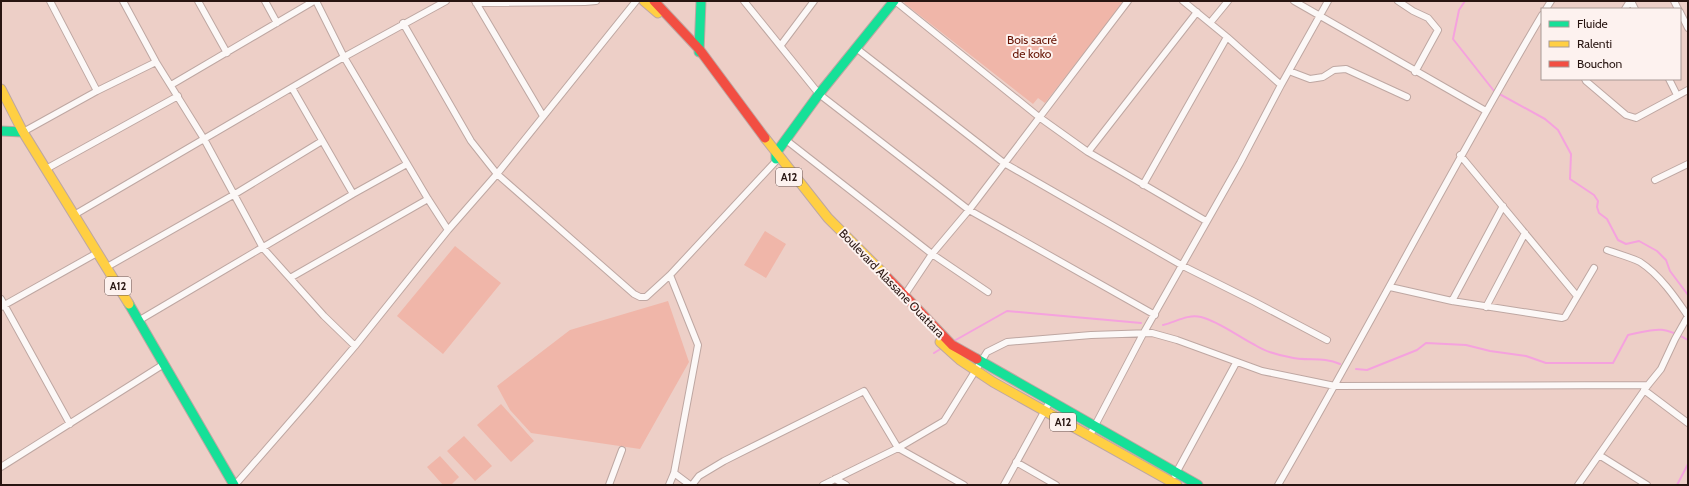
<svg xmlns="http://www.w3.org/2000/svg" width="1689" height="486" font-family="Cabin,sans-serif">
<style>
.green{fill:#f0b6a9}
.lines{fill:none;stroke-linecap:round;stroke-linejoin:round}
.stream{stroke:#f5a2de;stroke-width:2}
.street-casing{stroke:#bea7a2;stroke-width:8}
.fast-casing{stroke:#bea7a2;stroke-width:11}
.slow-casing{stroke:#bea7a2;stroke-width:11}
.jam-casing{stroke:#bea7a2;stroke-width:11}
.street{stroke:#fcf8f7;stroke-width:6}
.fast{stroke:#16e098;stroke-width:9}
.slow{stroke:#ffcf43;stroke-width:9}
.jam{stroke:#f24e42;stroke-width:9}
.labels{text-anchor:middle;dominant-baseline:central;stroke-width:4;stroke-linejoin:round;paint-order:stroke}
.shield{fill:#fdf2ef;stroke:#685754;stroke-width:1}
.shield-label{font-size:11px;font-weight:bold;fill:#281511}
.park-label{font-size:12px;fill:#661303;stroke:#fdf2ef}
.street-label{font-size:12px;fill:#281511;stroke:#fdf2ef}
</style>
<rect width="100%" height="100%" fill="#edcfc7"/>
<path class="green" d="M 906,1 L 1124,1 L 1045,103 L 1038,98 L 1033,104 L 904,3 Z
M 765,231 L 786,244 L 766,278 L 744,265 Z
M 455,246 L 501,283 L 443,354 L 397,316 Z
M 668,301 L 689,362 L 640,449 L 531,433 L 510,410 L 497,386 L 570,330 Z
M 501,404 L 534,441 L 511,462 L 477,425 Z
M 464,436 L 492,466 L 475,481 L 447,451 Z
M 440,456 L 459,477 L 451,485 L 443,485 L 427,467 Z"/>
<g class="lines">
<path class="stream" d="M 1465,1 L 1459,10 L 1453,39 L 1494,91 L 1545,119 L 1558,130 L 1571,154 L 1570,179 L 1594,195 L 1598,201 L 1597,207 L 1599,213 L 1607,219 L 1618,240 L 1626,244 L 1639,241 L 1657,251 L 1666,260 L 1670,271 L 1688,295
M 1163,325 C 1176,322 1187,314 1201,317 C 1220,322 1237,336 1255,345 C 1264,351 1278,355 1289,357 C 1307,362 1322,356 1340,364
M 954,341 L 1007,311 L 1141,323
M 934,353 L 942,348
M 1356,369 L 1367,370 L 1417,350 L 1426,343 L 1466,345 L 1490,351 L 1526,356 L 1546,363 L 1613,363 L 1628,335 C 1657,329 1661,325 1688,340
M 1677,485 L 1688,464"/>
<g class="street-casing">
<path id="street" d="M 50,1 L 97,91
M 123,1 L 156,62 L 204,139 L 263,248 L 324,316 L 355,346
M 198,1 L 227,53
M 265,1 L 277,23
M 316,1 L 344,57 L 428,199 L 448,230
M 475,1 L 543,116
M 744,1 L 819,94 L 969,210 L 1155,315
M 895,1 L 1039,117 L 1088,152 L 1206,221
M 1183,1 L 1227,37 L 1281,85
M 1294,1 L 1486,111
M 1398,1 L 1413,11 L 1428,18 L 1438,30 L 1415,72
M 1631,1 L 1635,9
M 1674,1 L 1678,9
M 476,3 L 585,2 L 596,1
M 1546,9 L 1551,1
M 1625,9 L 1630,1
M 1680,12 L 1688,28
M 403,23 L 471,141 L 497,174 L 634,294 L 640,297 L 646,297 L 670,275 L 776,161
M 1210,23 L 1228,1
M 781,45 L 814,1
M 856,48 L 1004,163 L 1183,266 L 1253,301 L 1327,340
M 1289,71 L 1310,79 L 1323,77 L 1334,70 L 1346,69 L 1407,97
M 1585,79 L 1586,81 L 1626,115 L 1636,118 L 1688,90
M 1669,79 L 1677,95
M 171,85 L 314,1
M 292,88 L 353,194
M 23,132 L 97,91 L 156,62
M 786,140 L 932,254 L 988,292
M 1088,152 L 1197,12
M 1460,155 L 1577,296
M 46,169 L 178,96
M 1655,180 L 1688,164
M 1143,185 L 1227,37
M 74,215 L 344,57 L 446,1
M 1607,250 C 1618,254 1630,257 1640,262 C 1660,275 1675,297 1688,316
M 107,267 L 235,194 L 322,141
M 290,278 L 428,199
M 1390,287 L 1452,301 L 1562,318 L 1565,317 L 1594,268
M 904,296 L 932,254 L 969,210 L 1128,1
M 1,299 L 70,424
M 1452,301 L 1503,206
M 1,307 L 97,253
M 1486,307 L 1525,233
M 138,321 L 353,194 L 407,164
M 1644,390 L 1688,423
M 1089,437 L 1143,334 L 1240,163 L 1281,85 L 1328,1
M 1599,455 L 1647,485
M 1016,462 L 1056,485
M 1,467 L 164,364
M 674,473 L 690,485
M 1175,475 L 1236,363
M 835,479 L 846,485
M 235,485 L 310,399 L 355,346 L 448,230 L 497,174 L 636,1
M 609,485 L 622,450
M 669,485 L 674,473 L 698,345 L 670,275
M 692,485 L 699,476 L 724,461 L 864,391 L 898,448 L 964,485
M 823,485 L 898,448 L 944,421 L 987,352 L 1007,342 L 1091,335 L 1152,333 L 1177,340 L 1262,371 L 1335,386 L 1648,385
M 1004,485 L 1050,401
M 1278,485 C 1368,330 1450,170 1542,15
M 1578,485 L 1648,385 L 1661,369 L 1675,339 L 1688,316"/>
</g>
<g class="fast-casing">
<path id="fast" d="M 699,52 L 701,1
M 1,131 L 23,132
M 776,159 L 776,153 L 819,94 L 894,1
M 129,304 L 234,485
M 977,359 L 1198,485"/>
</g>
<g class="slow-casing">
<path id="slow" d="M 644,1 L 658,13
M 1,89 L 23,132 L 129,304
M 765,138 L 828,218 L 885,275
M 940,342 L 960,360 L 993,382 L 1177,485"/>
</g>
<g class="jam-casing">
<path id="jam" d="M 654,1 L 699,49 L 765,138
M 885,275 L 952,345 L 977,359"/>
</g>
<use href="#street" class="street"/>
<use href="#fast" class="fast"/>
<use href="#slow" class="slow"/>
<use href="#jam" class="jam"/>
</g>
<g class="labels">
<g class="shield">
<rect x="776" y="168" width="26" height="18" rx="3"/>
<rect x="105" y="277" width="26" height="18" rx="3"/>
<rect x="1050" y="413" width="26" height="18" rx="3"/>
</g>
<g class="shield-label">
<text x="789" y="177">A12</text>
<text x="118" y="286">A12</text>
<text x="1063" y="422">A12</text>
</g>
<g class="park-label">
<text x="1032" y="39">Bois sacré<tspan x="1032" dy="14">de koko</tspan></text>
</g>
<g class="street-label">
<text transform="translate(892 283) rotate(46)">Boulevard Alassane Ouattara</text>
</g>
</g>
<rect width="1689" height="486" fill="none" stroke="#281511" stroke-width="4"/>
<rect x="1541" y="8" width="140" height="72" fill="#fdf2ef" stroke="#a89a96"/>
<rect x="1549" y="21" width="20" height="6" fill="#16e098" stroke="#a89a96"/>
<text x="1577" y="28" font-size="12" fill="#281511">Fluide</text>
<rect x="1549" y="41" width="20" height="6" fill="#ffcf43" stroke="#a89a96"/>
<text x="1577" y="48" font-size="12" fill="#281511">Ralenti</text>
<rect x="1549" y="61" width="20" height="6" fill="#f24e42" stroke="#a89a96"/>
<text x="1577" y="68" font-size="12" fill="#281511">Bouchon</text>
</svg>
